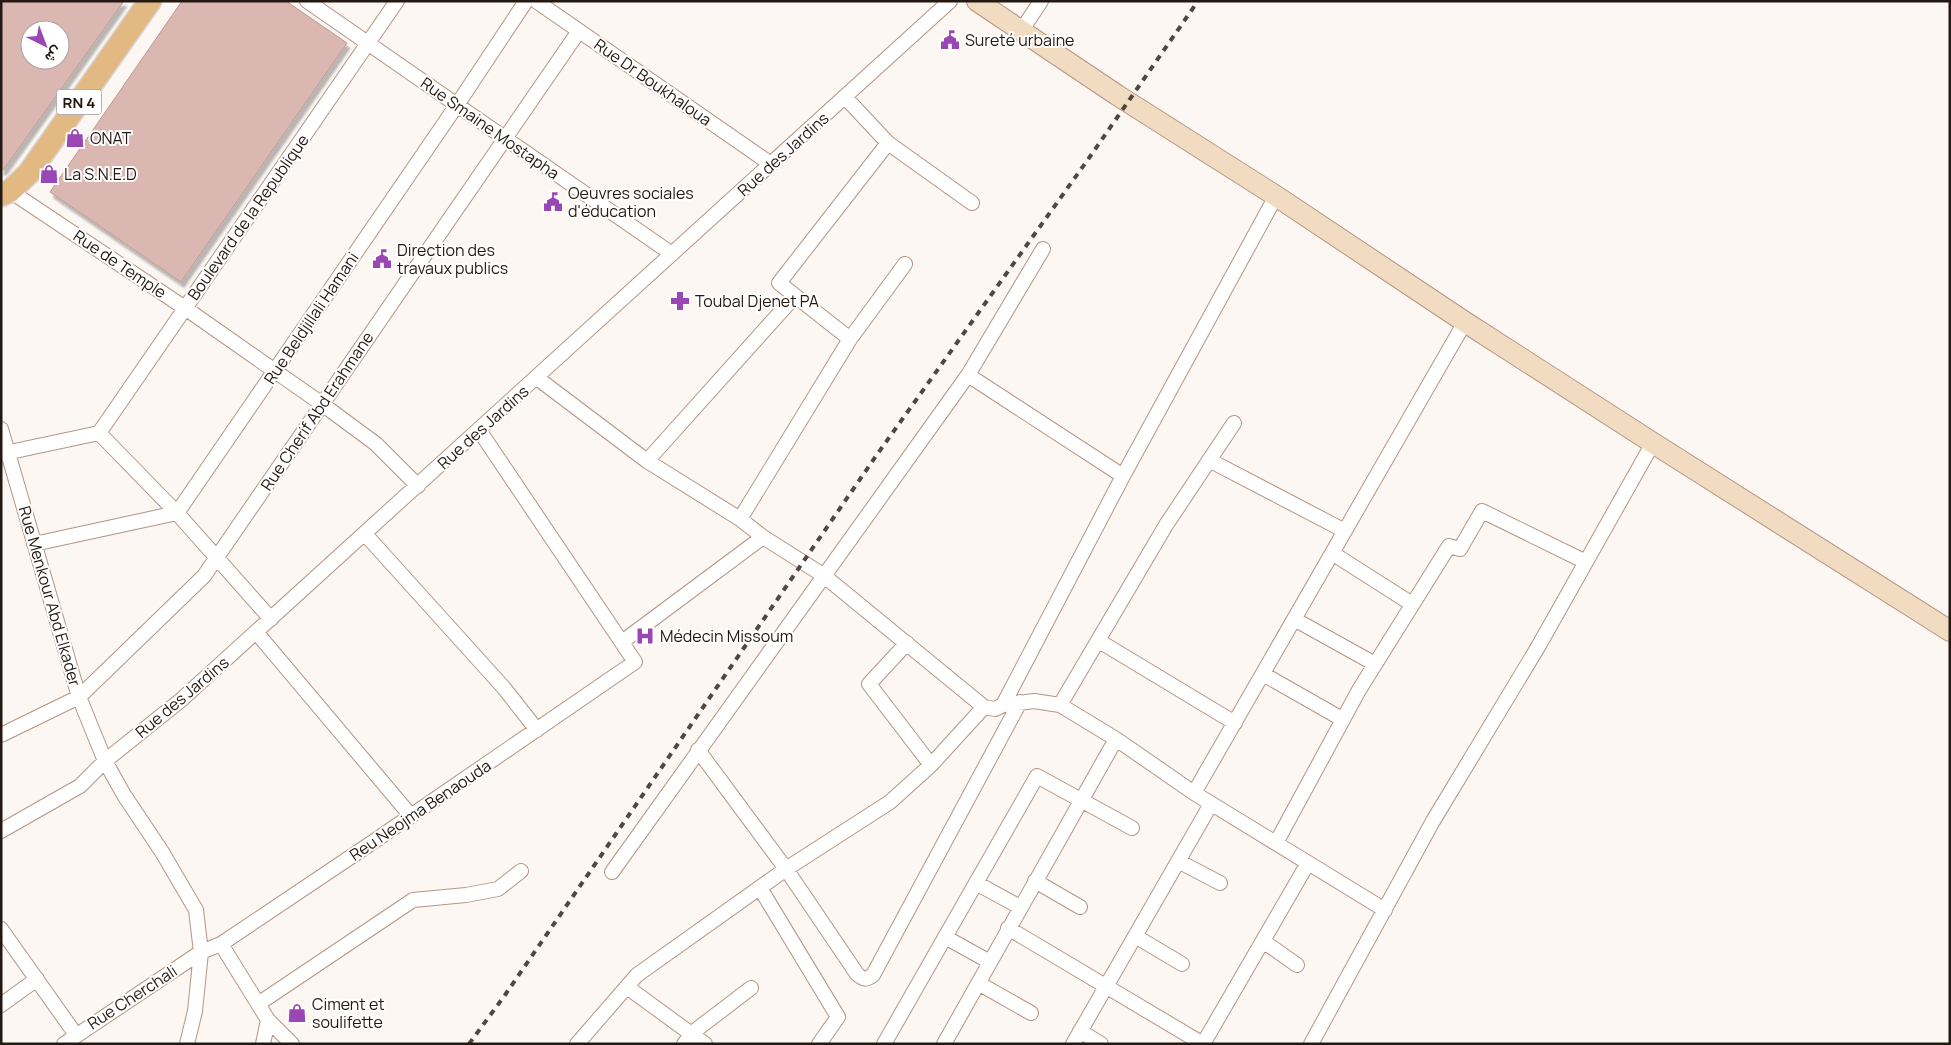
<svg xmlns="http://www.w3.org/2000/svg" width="1951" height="1045" font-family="Manrope,Vazirmatn,sans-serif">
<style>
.building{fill:#dab7b0;stroke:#bc9a93;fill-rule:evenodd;filter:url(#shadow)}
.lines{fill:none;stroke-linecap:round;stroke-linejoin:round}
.street-casing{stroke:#b39585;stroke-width:16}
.secondary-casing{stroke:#b39585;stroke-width:22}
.primary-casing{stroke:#d7d5d4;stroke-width:25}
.street{stroke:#fff;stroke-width:14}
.secondary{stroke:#f1dcc1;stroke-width:20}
.primary{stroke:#e2b983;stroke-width:22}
.rail{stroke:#514741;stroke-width:4;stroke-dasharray:6 6;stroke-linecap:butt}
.labels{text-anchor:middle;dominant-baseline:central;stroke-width:4;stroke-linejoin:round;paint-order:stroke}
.shield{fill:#fff;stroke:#655d59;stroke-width:1}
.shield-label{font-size:15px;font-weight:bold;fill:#231812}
.poi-label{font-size:16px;fill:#231812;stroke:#fff;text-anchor:start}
.street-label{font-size:16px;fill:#231812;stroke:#fff}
</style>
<defs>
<filter id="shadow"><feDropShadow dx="3" dy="5.5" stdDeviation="1" flood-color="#0004"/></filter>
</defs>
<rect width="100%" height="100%" fill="#fdf7f3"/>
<path class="building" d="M 1,1 L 124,1 L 4,169 L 1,170 ZM 30,30 L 60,30 L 60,60 L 30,60 Z
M 182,1 L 286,1 L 347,43 L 181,282 L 50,192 Z"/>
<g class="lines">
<g class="street-casing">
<path id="street" d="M 307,1 L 672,254
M 536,1 L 771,164
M 1021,31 L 1041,1
M 845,97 L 888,143 L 972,203
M 10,191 L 185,308 L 322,404 L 376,444 L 418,486
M 850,339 L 905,264
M 968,375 L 1123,476
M 537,378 L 647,461 L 740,519 L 763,537 L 823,575 L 984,707 L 995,709 L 1003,705 L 1034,701 L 1060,705 L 1116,739 L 1194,793 L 1385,910
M 1,429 L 79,697 L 105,761 L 124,795 L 162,852 L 196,910 L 201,952 L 195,1011 L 187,1044
M 99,433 L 397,1
M 99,433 L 177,513 L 271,619
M 1,454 L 99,433
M 1209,460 L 1345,531
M 647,461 L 795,296
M 740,519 L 850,339 L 779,283 L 888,143
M 365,534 L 504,688 L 537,730
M 34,544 L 177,513 L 457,105 L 526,1
M 1332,553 L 1412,604
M 1294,619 L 1375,664
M 256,632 L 411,816
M 1099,641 L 1235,723
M 622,642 L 763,537
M 907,643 L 869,684 L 931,765
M 1263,674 L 1342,719
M 1003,705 L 1123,476 L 1276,196
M 1060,705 L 1166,525 L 1234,423
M 1,735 L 79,697 L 204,576 L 579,31
M 698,750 L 786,869 L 857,974 C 864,980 866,980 873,975 L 1020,702
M 1194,793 L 1465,322
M 1,831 L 80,786 L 105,761 L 181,700 L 950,1
M 1276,843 L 1359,690 L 1449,546 L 1460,549 L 1482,511 L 1586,562
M 1178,861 L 1220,883
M 612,872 L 968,375 L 1043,249
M 1035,881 L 1080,907
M 976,883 L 1020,907
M 760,888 L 838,1017 L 819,1044
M 1008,928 L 1203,1044
M 1,929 L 76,1035
M 1135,936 L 1182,964
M 945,937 L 990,962
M 1263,941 L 1297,965
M 221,944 L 268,1020 L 292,1044
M 978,983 L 1031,1013
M 627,987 L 705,1044
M 258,1004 L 413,900 L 466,895 L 498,889 L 521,871
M 1,1005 L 37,979
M 1080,1031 L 1101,1044
M 64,1044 L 201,952 L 221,944 L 370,844 L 635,662 L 479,430
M 263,1044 L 268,1020
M 577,1044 L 637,975 L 786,869 L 890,802 L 931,765 L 984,707
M 684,1044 L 692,1033 L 751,988
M 884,1044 L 1037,776 L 1132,828
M 944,1044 L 1116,739
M 1073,1044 L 1211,804
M 1203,1044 L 1308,863
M 1311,1044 L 1433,821 L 1538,647 L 1653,443"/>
</g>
<g class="secondary-casing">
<path id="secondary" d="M 977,1 L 1117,95 L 1276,196 L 1465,322 L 1653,443 L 1950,631"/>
</g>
<g class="primary-casing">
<path id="primary" d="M 1,195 L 10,191 L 29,173 L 150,1"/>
</g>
<use href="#street" class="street"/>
<use href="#secondary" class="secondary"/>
<use href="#primary" class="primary"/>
<path class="rail" d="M 469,1044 L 505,995 L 876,456 L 1089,158 L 1198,1"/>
</g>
<defs>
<g id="civic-bare" transform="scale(1.5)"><path d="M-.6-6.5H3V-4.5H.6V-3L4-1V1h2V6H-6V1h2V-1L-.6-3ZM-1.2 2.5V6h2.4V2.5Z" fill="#9a46b4" stroke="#fff" stroke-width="2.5" paint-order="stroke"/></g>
<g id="shop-bare" transform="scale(1.5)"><path d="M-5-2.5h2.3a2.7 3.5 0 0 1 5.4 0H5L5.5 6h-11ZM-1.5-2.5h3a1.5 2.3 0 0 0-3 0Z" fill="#9a46b4" stroke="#fff" stroke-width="2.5" paint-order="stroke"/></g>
<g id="pharmacy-bare" transform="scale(1.5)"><path d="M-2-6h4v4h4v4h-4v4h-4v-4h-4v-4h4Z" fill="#9a46b4" stroke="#fff" stroke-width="2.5" paint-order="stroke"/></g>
<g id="hospital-bare" transform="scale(1.5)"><path d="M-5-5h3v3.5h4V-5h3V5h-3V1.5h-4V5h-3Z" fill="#9a46b4" stroke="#fff" stroke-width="2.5" paint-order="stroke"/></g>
</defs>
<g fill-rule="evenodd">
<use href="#civic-bare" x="950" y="40"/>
<use href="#shop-bare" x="75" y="138"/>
<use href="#shop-bare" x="49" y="174"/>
<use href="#civic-bare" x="553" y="202"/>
<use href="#civic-bare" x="382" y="259"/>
<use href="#pharmacy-bare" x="680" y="301"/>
<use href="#hospital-bare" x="645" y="636"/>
<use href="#shop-bare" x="297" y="1013"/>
</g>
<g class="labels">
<rect class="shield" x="56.5" y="89.5" width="45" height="25" rx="4"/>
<g class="shield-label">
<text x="79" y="102">RN 4</text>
</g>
<g class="poi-label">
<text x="965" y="40">Sureté urbaine</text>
<text x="90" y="138">ONAT</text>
<text x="64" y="174">La S.N.E.D</text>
<text x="568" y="193">Oeuvres sociales<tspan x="568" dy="18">d'éducation</tspan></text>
<text x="397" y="250">Direction des<tspan x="397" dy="18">travaux publics</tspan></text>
<text x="695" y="301">Toubal Djenet PA</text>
<text x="660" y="636">Médecin Missoum</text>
<text x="312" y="1004">Ciment et<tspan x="312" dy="18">soulifette</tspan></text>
</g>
<g class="street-label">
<text transform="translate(653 82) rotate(35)">Rue Dr Boukhaloua</text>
<text transform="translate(490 128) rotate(35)">Rue Smaine Mostapha</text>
<text transform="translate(783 154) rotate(-42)">Rue des Jardins</text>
<text transform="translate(248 217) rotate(-55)">Boulevard de la Republique</text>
<text transform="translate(120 264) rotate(34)">Rue de Temple</text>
<text transform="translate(311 318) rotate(-56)">Rue Beldjillali Hamani</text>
<text transform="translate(317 411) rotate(-56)">Rue Cherif Abd Erahmane</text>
<text transform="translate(483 427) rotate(-42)">Rue des Jardins</text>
<text transform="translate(50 596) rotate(74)">Rue Menkour Abd Elkader</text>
<text transform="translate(182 697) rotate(-40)">Rue des Jardins</text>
<text transform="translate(420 810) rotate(-34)">Reu Neojma Benaouda</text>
<text transform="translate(132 997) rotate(-33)">Rue Cherchali</text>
</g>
</g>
<rect width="1951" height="1045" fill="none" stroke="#231812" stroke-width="5"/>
<g transform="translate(45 45) rotate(138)"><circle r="24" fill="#ffffff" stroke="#a7a3a0"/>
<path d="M0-4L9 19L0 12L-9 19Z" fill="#9a46b4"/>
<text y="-8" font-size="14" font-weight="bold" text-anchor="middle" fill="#231812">ش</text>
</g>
</svg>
